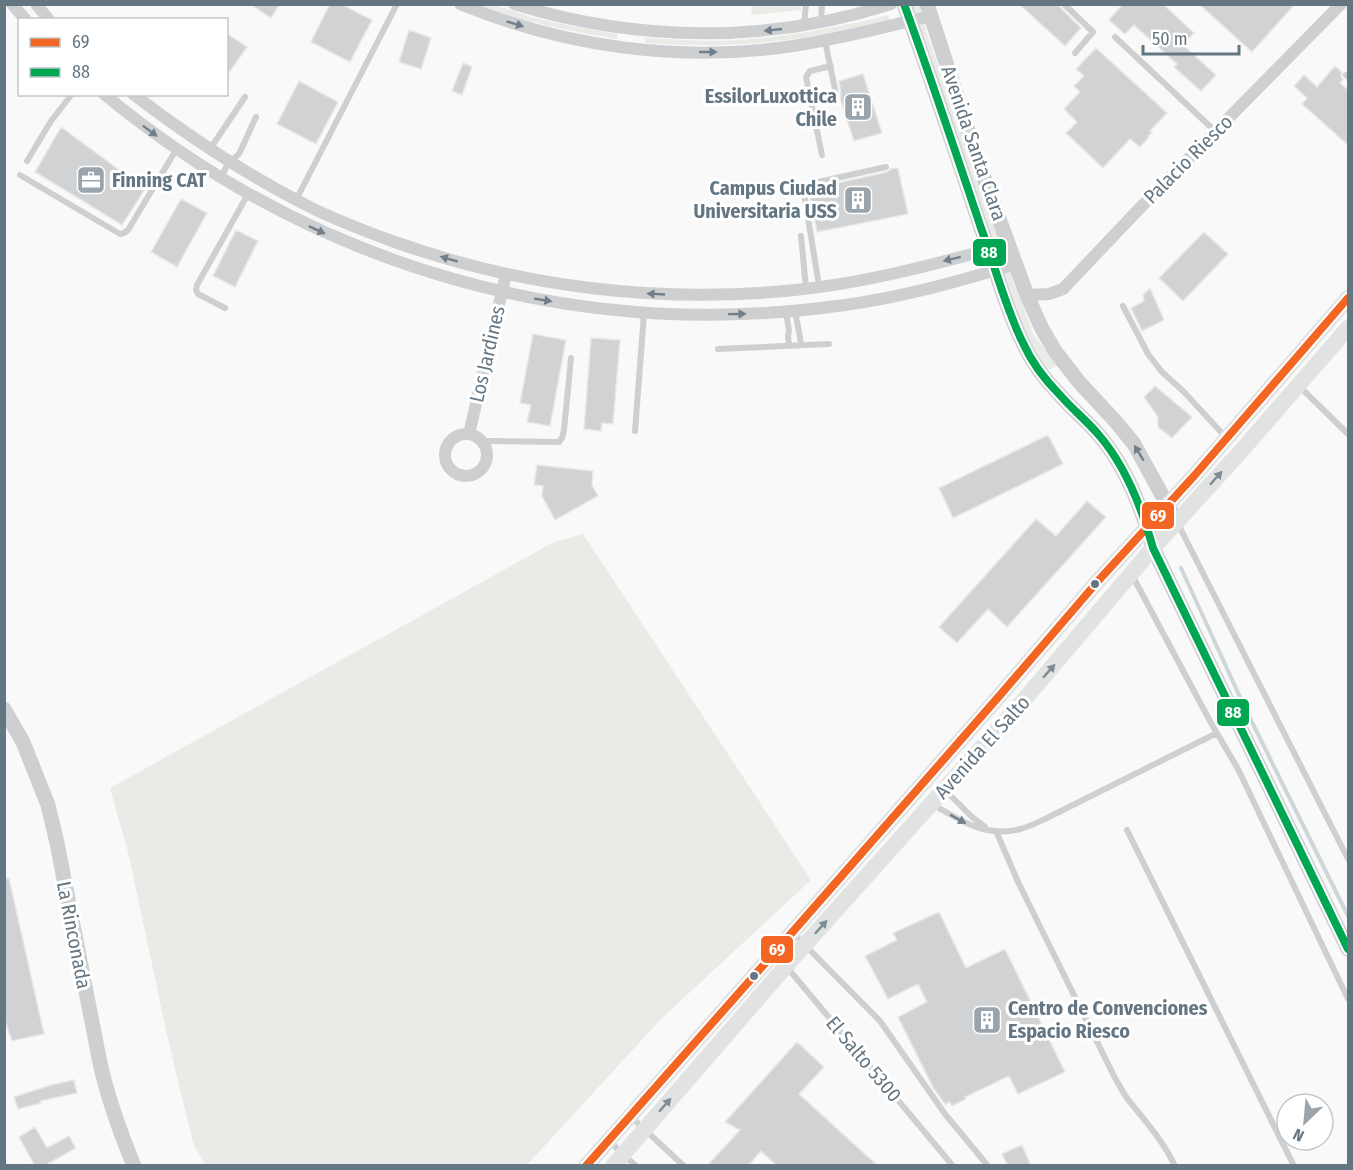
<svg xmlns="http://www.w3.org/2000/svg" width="1353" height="1170" font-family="'Fira Sans Condensed',sans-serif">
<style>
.green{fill:#e8ebe6}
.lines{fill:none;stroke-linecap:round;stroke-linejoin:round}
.stream{stroke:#ced6d9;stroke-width:4}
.building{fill:#d0d2d3;stroke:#e8e8e8;stroke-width:1.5}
.service{stroke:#cecfd0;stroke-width:6}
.minor{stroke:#cecfd0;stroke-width:12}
.tertiary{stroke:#cecfd0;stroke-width:15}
.secondary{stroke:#e1e2e2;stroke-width:16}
.bus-1-casing{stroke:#fff;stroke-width:12}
.bus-2-casing{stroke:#fff;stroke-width:12}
.bus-1{stroke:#f26522;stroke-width:8}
.bus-2{stroke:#00a651;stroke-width:8}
.oneway{fill:#707f8b}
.oneway2{fill:#7e8c96}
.bus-dot{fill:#657683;stroke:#fff;stroke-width:2}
.labels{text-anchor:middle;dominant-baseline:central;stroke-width:6;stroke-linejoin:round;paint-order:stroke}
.poi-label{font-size:20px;font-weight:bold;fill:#657683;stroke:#fff;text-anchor:end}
.street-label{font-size:20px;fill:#657683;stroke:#fff}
.line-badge{stroke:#fff;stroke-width:2}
.badge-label{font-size:16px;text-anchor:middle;font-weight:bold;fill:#fff}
</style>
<rect width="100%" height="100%" fill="#f9f9f9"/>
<path class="green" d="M 477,5 C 499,4 511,11 531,17 C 560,24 589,29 618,34 L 617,39 C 570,31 523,22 477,5 Z
M 753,5 L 753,4 L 801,5 L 801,10 L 751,15 Z
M 909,5 L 920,5 L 927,34 L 1033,334 L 1058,366 L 1047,370 L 1034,349 L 1022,324 Z
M 888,15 L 890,20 C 834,34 778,44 719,45 C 695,46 670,44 645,43 L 645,38 C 670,39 695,41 719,41 C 777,39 832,29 888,15 Z
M 583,534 L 811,880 L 661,1019 L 527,1165 L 206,1165 L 194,1146 L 186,1114 L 167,1035 L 129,856 L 110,788 L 554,542 Z"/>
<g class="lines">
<path class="stream" d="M 1181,568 L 1245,708 L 1348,916"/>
</g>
<path class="building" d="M 250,4 L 280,4 L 271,18 Z
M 330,4 L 341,4 L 372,20 L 350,62 L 311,42 Z
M 1019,4 L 1057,4 L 1081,28 L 1065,46 Z
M 1123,4 L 1163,4 L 1194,33 L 1183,45 L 1216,75 L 1201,91 L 1174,67 L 1177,64 L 1134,25 L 1125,34 L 1109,20 Z
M 1199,4 L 1295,4 L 1252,52 Z
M 409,30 L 431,38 L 421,69 L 399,62 Z
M 226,33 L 247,47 L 226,77 Z
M 1096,48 L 1167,113 L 1150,131 L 1152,133 L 1148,136 L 1149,137 L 1140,147 L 1130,139 L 1103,168 L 1066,133 L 1077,122 L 1064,109 L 1080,92 L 1074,86 L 1084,76 L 1076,69 Z
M 463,63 L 472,67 L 462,95 L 452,91 Z
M 1335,66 L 1342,72 L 1341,76 L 1343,79 L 1340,83 L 1348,90 L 1348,145 L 1302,104 L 1307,98 L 1294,86 L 1304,75 L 1317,87 Z
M 863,74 L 882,133 L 854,141 L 840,98 L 841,94 L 839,81 Z
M 299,81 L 338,102 L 316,144 L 277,124 Z
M 61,127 L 145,189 L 122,225 L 35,172 Z
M 898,168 L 908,214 L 817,232 L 810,197 L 810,189 L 887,172 L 891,169 Z
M 181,199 L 207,213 L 177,267 L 151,252 Z
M 236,230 L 258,241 L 235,287 L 213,276 Z
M 1204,232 L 1228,254 L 1183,301 L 1159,278 Z
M 1150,288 L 1164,320 L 1142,331 L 1131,308 L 1144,301 L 1143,295 Z
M 533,334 L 566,340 L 550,426 L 527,422 L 531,405 L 520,403 Z
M 591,338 L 620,340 L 613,424 L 602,423 L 601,431 L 584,429 Z
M 1155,386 L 1192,417 L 1172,438 L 1158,427 L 1158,417 L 1144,397 Z
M 1048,435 L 1063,464 L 953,518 L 939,488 Z
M 537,465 L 593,471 L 592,485 L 598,496 L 555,520 L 542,496 L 543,486 L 534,485 Z
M 1087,501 L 1106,517 L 1007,627 L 988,609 L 957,643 L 939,627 L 1036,519 L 1056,536 Z
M 9,878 L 44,1034 L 12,1041 L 4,1018 L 4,879 Z
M 939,912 L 966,968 L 1005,949 L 1065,1072 L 1018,1094 L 1009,1076 L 965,1097 L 966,1099 L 952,1106 L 950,1102 L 945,1104 L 934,1089 L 898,1017 L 927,1002 L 918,984 L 888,999 L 865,956 L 897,940 L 893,933 Z
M 797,1042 L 824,1067 L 799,1094 L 878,1166 L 777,1166 L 761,1151 L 748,1166 L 707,1166 L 740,1130 L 725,1122 Z
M 74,1080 L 77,1093 L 40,1101 L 41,1103 L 18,1109 L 14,1097 L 51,1085 Z
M 35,1127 L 47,1148 L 69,1136 L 76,1148 L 44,1166 L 35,1166 L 19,1137 Z
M 1022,1145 L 1031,1166 L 1008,1166 L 1002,1154 Z"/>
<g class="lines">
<path class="service" d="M 1064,4 L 1093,32 L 1075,53
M 821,22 L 822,4
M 804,25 L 806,4
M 1115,37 L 1216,132
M 825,41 L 836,94
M 1346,75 L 1348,77
M 210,149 L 245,97
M 822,155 L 806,77 L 810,71 L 831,66
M 27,161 L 51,121 L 72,94
M 20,175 L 120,234 L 124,233 L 128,230 L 176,150
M 221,177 L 229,162 L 239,154 L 256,117
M 296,200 L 397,4
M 801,236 L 806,288
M 819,286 L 804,193 L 805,186 L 809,184 L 886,167
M 1123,306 L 1148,354 L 1162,372 L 1184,392 L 1220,431 L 1227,437
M 225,308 L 198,294 L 196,290 L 197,285 L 248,194
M 795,311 C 797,323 800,334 801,345
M 786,312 L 789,331 L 788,336 L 789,346
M 718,349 L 829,344
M 1299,386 L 1348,434
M 635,431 L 644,313
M 482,441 L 559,442 L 562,438 L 564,430 L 571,358
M 1177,522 L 1348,859
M 1132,575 L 1211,723 L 1238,769 L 1348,999
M 946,791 L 972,817 L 985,827
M 934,805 C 960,821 988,838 1020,829 C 1029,827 1038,822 1047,818 L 1217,733
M 1127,830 L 1294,1166
M 996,831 L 1019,884 L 1115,1078 C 1120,1086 1124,1095 1130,1102 C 1147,1123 1163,1141 1175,1166
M 793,933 L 880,1021 L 945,1114 L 988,1166
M 786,966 L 953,1166
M 630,1116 L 684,1166
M 609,1141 L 636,1166"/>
<path class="minor" d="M 12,4 L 26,20
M 36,4 L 49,20
M 460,4 C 564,47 681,63 793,46 C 840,39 885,27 931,16
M 514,4 C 638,42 767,44 891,4
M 104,94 C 313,267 576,343 845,305 C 903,297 960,281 1016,264
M 133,94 C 188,136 245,174 306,205 C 333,219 362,230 392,241 C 520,287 659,304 795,290 C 866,283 940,263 1009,244
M 1027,295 L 1049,294 L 1063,289 L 1138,210 L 1341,4
M445 455a21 21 0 1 1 42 0a21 21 0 1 1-42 0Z
M 469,434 L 506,274"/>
<path class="tertiary" d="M 904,4 C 931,78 956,153 981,228 C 995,266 1005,307 1023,343 C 1032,363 1045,380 1060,395 C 1072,409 1086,420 1098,434 C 1126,466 1142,508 1153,548 L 1348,949
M 927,4 L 980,167 L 1027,295 L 1041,327 L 1055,351 L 1079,382 L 1117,423 L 1134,444 L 1173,515
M 4,709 L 23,742 L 48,805 L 57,843 L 100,1063 C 108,1099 120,1132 134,1166"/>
<path class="secondary" d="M 586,1166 L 775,952 L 1001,694 L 1098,581 L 1194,476 L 1348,298
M 613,1166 L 786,966 L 1017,708 L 1153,548 L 1242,450 L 1348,328"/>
<g class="bus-1-casing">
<path id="bus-1" d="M 586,1166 L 775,952 L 1001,694 L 1098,581 L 1194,476 L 1348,298"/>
</g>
<g class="bus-2-casing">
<path id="bus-2" d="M 904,4 C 931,78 956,153 981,228 C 995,266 1005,307 1023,343 C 1032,363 1045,380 1060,395 C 1072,409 1086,420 1098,434 C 1126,466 1142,508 1153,548 L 1348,949"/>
</g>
<use href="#bus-1" class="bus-1"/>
<use href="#bus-2" class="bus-2"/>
</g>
<defs><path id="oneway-solid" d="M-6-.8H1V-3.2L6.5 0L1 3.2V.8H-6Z" transform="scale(1.5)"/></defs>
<g class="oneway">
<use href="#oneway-solid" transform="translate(515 24) rotate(17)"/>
<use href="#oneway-solid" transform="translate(773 30) rotate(174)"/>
<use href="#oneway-solid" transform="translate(708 52)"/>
<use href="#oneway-solid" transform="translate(150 131) rotate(37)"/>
<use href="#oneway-solid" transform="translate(317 230) rotate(25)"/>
<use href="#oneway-solid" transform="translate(449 259) rotate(-164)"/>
<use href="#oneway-solid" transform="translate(952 259) rotate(166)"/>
<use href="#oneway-solid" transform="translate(656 294) rotate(-177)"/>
<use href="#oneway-solid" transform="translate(543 300) rotate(9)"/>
<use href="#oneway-solid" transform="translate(737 314) rotate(-1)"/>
<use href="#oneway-solid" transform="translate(1139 453) rotate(-121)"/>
<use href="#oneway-solid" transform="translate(958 819) rotate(29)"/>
</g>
<g class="oneway2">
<use href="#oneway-solid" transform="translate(1216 478) rotate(-48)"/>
<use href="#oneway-solid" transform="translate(1049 671) rotate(-49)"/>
<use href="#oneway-solid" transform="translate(821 927) rotate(-48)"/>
<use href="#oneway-solid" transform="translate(665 1105) rotate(-49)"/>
</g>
<defs>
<g id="building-square" transform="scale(1.5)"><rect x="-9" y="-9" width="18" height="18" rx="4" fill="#99a4ac" stroke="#fff"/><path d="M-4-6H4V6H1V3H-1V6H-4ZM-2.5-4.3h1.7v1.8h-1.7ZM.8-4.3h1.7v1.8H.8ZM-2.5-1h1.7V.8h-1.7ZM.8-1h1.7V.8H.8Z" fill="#fff"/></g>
<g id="office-square" transform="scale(1.5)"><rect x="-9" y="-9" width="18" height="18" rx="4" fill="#99a4ac" stroke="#fff"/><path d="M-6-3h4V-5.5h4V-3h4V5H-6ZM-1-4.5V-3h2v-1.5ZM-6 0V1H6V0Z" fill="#fff"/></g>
</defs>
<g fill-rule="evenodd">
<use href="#building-square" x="858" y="107"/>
<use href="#office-square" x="91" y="180"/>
<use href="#building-square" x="858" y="200"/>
<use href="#building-square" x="987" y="1020"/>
</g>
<g class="bus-dot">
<circle cx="1095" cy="584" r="5"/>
<circle cx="754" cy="976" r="5"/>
</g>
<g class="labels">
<g class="poi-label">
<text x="837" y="96">EssilorLuxottica<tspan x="837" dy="23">Chile</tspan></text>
<text x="112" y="180" text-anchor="start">Finning CAT</text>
<text x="837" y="188">Campus Ciudad<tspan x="837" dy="23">Universitaria USS</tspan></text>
<text x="1008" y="1008" text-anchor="start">Centro de Convenciones<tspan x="1008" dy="23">Espacio Riesco</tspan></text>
</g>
<g class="street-label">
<text transform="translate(974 143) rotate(71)">Avenida Santa Clara</text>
<text transform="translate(1188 159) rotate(-45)">Palacio Riesco</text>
<text transform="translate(487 354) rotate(-77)">Los Jardines</text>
<text transform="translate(982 747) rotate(-48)">Avenida El Salto</text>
<text transform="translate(74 935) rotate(79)">La Rinconada</text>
<text transform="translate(864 1059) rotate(50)">El Salto 5300</text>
</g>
</g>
<g class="line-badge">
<rect x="972" y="238" width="35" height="29" rx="6" fill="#00a651"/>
<rect x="1141" y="501" width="34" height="29" rx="6" fill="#f26522"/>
<rect x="1216" y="698" width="34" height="29" rx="6" fill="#00a651"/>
<rect x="760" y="935" width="34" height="29" rx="6" fill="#f26522"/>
</g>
<g class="badge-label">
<text x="989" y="258">88</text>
<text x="1158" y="521">69</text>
<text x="1233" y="718">88</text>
<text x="777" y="955">69</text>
</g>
<rect width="1353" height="1170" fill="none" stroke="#657683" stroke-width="12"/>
<rect x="18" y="18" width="210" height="78" fill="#ffffff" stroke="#c1c8cd" stroke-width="1.5"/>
<rect x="30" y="38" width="30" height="9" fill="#f26522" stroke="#c1c8cd" stroke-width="1.5"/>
<text x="72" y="48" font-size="18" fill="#657683">69</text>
<rect x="30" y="68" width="30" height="9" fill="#00a651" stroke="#c1c8cd" stroke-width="1.5"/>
<text x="72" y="78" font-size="18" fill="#657683">88</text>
<g transform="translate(1305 1122) rotate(206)"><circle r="28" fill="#ffffff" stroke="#c1c8cd" stroke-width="1.5"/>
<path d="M0-4.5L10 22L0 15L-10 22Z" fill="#99a4ac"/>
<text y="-9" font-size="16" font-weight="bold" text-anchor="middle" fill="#657683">N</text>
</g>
<path d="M1143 45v9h96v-9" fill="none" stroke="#657683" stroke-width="3"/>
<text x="1152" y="45" font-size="18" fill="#657683" stroke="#ffffff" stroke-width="4.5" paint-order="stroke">50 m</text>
</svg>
